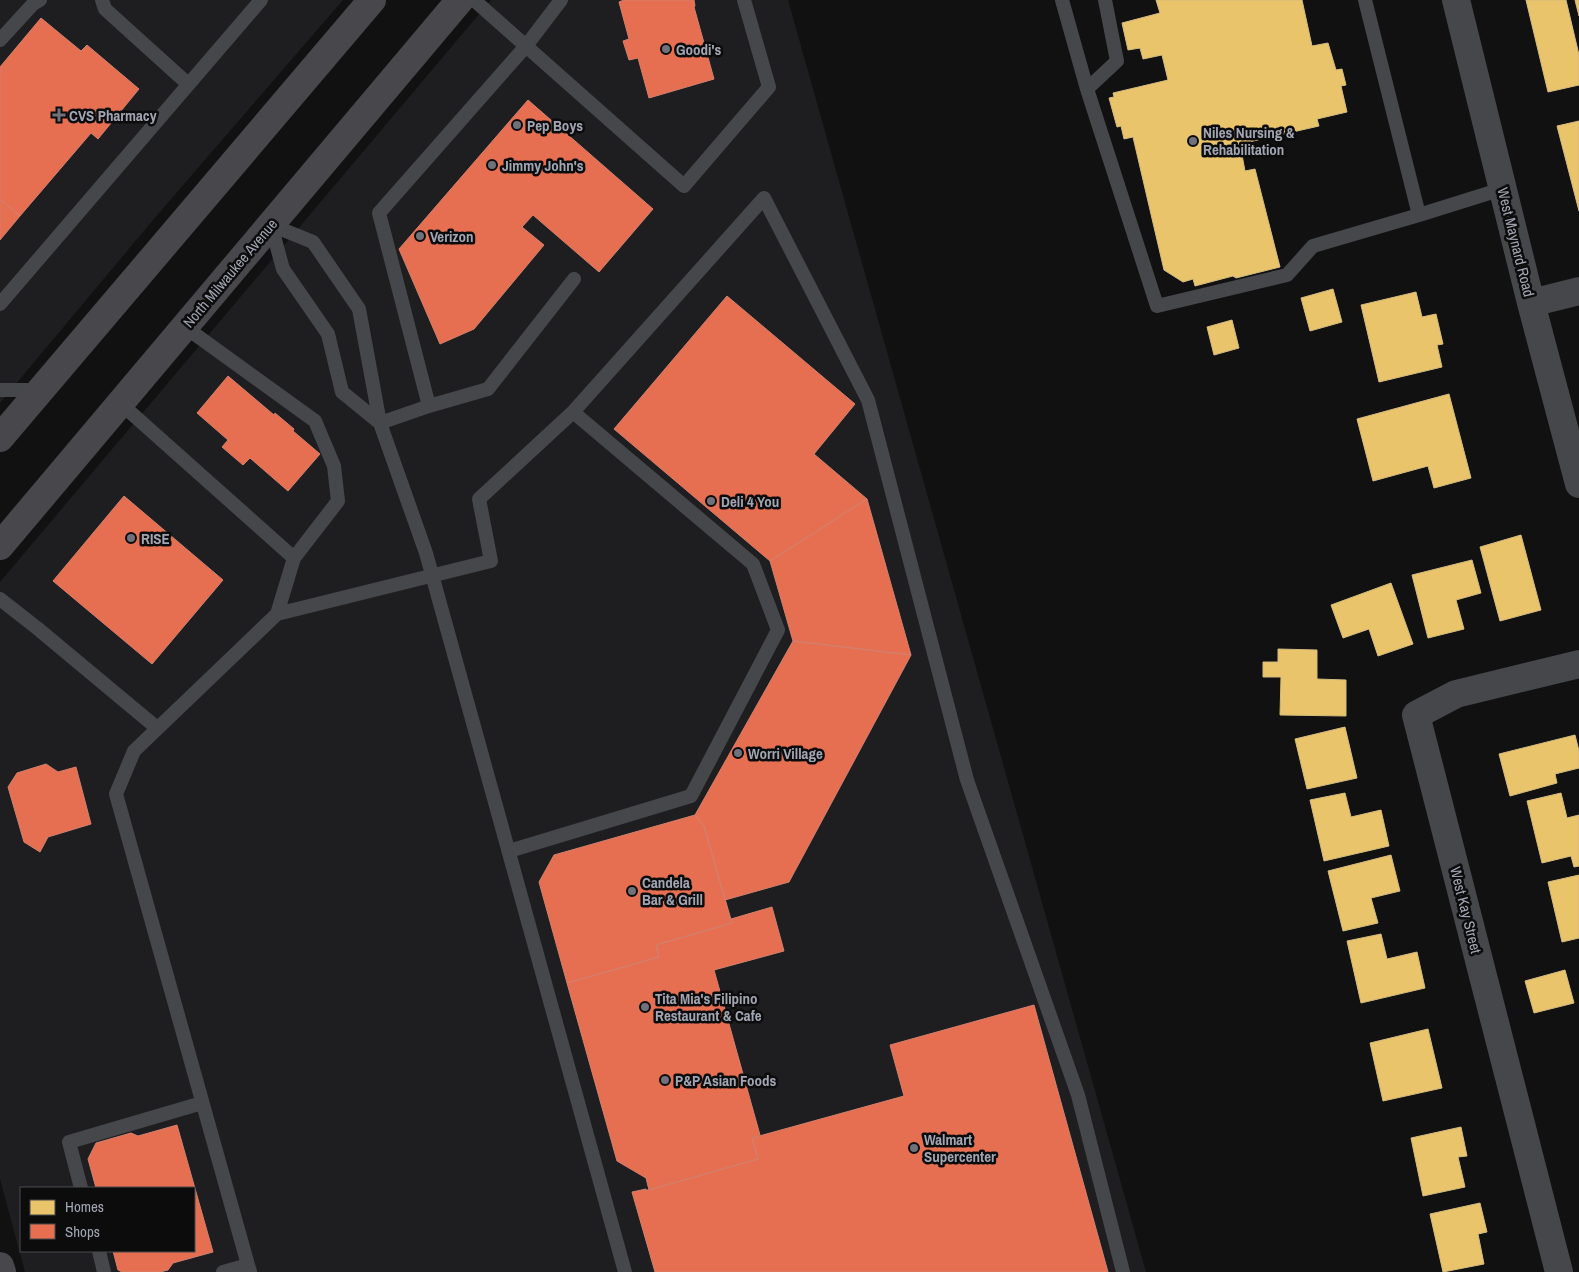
<svg xmlns="http://www.w3.org/2000/svg" width="1579" height="1272" font-family="'Archivo Narrow',sans-serif">
<style>
.built{fill:#1e1e20;fill-rule:evenodd}
.homes{fill:#e9c46a;stroke:#d4bb80}
.shops{fill:#e76f51;stroke:#d2806e}
.lines{fill:none;stroke-linecap:round;stroke-linejoin:round}
.lane{stroke:#46474a;stroke-width:14}
.street{stroke:#46474a;stroke-width:28}
.primary{stroke:#48484c;stroke-width:28}
.poi-dot{fill:#6f727b;stroke:#0c0c0d;stroke-width:2}
.labels{text-anchor:middle;dominant-baseline:central;stroke-width:5;stroke-linejoin:round;paint-order:stroke}
.poi-label{font-size:15px;font-weight:bold;fill:#a2a6b3;stroke:#0c0c0d;text-anchor:start}
.street-label{font-size:15px;fill:#a2a6b3;stroke:#0c0c0d}
</style>
<rect width="100%" height="100%" fill="#111112"/>
<path class="built" d="M 0,0 L 343,0 L 153,220 L 0,403 Z
M 491,0 L 788,0 L 1146,1272 L 25,1272 L 0,1179 L 0,582 ZM 21,1188 L 194,1188 L 194,1251 L 21,1251 Z"/>
<path class="homes" d="M 1156,0 L 1302,0 L 1312,46 L 1328,43 L 1336,70 L 1342,69 L 1346,85 L 1341,86 L 1347,112 L 1317,119 L 1319,126 L 1240,144 L 1245,171 L 1255,169 L 1280,267 L 1236,278 L 1233,276 L 1195,286 L 1193,279 L 1183,282 L 1164,270 L 1133,137 L 1124,139 L 1121,126 L 1117,127 L 1109,98 L 1114,97 L 1113,93 L 1168,80 L 1162,55 L 1143,59 L 1140,48 L 1128,50 L 1122,23 L 1160,13 Z
M 1526,0 L 1566,0 L 1579,55 L 1579,85 L 1548,92 Z
M 1575,0 L 1579,0 L 1579,16 Z
M 1579,121 L 1579,211 L 1557,126 Z
M 1333,289 L 1342,322 L 1310,331 L 1301,298 Z
M 1416,292 L 1422,317 L 1436,314 L 1443,344 L 1437,345 L 1442,367 L 1379,382 L 1361,305 Z
M 1232,320 L 1239,348 L 1214,355 L 1207,327 Z
M 1449,394 L 1471,478 L 1434,488 L 1428,466 L 1373,481 L 1357,419 Z
M 1521,535 L 1541,610 L 1500,621 L 1480,547 Z
M 1472,560 L 1481,593 L 1456,600 L 1464,629 L 1428,638 L 1412,575 Z
M 1391,583 L 1413,644 L 1378,656 L 1369,629 L 1343,638 L 1331,605 Z
M 1278,649 L 1317,650 L 1317,679 L 1346,680 L 1346,716 L 1280,715 L 1281,677 L 1263,677 L 1263,662 L 1278,662 Z
M 1345,727 L 1357,778 L 1307,789 L 1295,739 Z
M 1575,735 L 1579,751 L 1579,768 L 1555,774 L 1557,783 L 1510,796 L 1499,754 Z
M 1345,793 L 1351,817 L 1381,810 L 1389,846 L 1324,861 L 1310,800 Z
M 1561,793 L 1567,818 L 1579,815 L 1579,866 L 1574,867 L 1571,856 L 1542,863 L 1527,801 Z
M 1391,855 L 1400,891 L 1371,898 L 1378,923 L 1343,931 L 1328,871 Z
M 1579,875 L 1579,938 L 1562,942 L 1548,882 Z
M 1381,934 L 1387,959 L 1417,952 L 1425,988 L 1361,1003 L 1347,941 Z
M 1565,970 L 1574,1003 L 1534,1013 L 1525,981 Z
M 1428,1029 L 1442,1088 L 1383,1101 L 1370,1043 Z
M 1461,1127 L 1467,1156 L 1458,1157 L 1465,1187 L 1423,1196 L 1411,1138 Z
M 1480,1203 L 1487,1232 L 1478,1234 L 1484,1264 L 1443,1272 L 1430,1214 Z"/>
<path class="shops" d="M 624,0 L 694,0 L 695,6 L 694,7 L 714,79 L 649,98 L 638,58 L 629,60 L 623,41 L 629,39 L 619,2 Z
M 41,18 L 81,51 L 87,45 L 139,89 L 98,139 L 91,133 L 20,216 L 0,199 L 0,67 Z
M 528,100 L 653,209 L 599,272 L 533,215 L 522,227 L 544,245 L 474,329 L 440,344 L 399,249 Z
M 0,199 L 20,216 L 0,240 Z
M 727,296 L 855,404 L 814,454 L 867,499 L 770,561 L 614,429 Z
M 228,376 L 274,415 L 275,413 L 294,429 L 293,431 L 320,454 L 288,491 L 250,458 L 243,465 L 222,447 L 228,440 L 197,413 Z
M 124,496 L 223,580 L 152,664 L 53,581 Z
M 867,499 L 911,655 L 793,641 L 770,561 Z
M 793,641 L 911,655 L 789,882 L 725,900 L 704,826 L 695,815 Z
M 46,764 L 58,772 L 76,767 L 91,824 L 48,837 L 40,852 L 24,842 L 8,787 L 17,773 Z
M 695,815 L 704,826 L 732,923 L 656,945 L 659,957 L 567,983 L 539,882 L 554,855 Z
M 772,907 L 784,951 L 714,970 L 760,1135 L 752,1138 L 758,1159 L 649,1190 L 646,1178 L 617,1161 L 567,983 L 659,957 L 656,945 L 732,923 L 731,919 Z
M 1034,1005 L 1108,1272 L 655,1272 L 632,1192 L 646,1189 L 646,1190 L 649,1190 L 758,1159 L 752,1138 L 904,1096 L 890,1045 Z
M 177,1125 L 213,1252 L 173,1263 L 168,1270 L 160,1272 L 122,1272 L 118,1270 L 113,1251 L 194,1251 L 194,1188 L 96,1188 L 88,1159 L 96,1143 L 131,1133 L 138,1136 Z"/>
<g class="lines">
<path class="lane" d="M 102,0 L 105,9 L 188,84
M 474,0 L 684,186 L 769,87 L 744,0
M 1062,0 L 1087,89 L 1157,306 L 1287,275 L 1313,246 L 1419,215
M 1365,0 L 1419,215 L 1502,189
M 0,40 L 33,4 L 40,0
M 1087,89 L 1117,61 L 1105,0
M 271,225 L 313,242 L 359,309 L 380,423 L 426,553 L 625,1272
M 271,225 L 283,269 L 328,334 L 342,392 L 380,423
M 0,304 L 261,0
M 185,327 L 315,421 L 334,466 L 338,501 L 294,558 L 277,614
M 0,390 L 40,390
M 120,403 L 294,558
M 429,406 L 488,389 L 574,279
M 380,423 L 429,406 L 379,213 L 526,46 L 561,0
M 0,599 L 37,628 L 157,728
M 509,851 L 691,796 L 778,630 L 753,564 L 573,412
M 81,1188 L 69,1142 L 202,1103
M 99,1251 L 104,1272
M 223,1272 L 248,1265
M 250,1272 L 116,794 L 134,751 L 277,614 L 491,561 L 479,499 L 573,412 L 764,198 L 868,400 L 967,780 L 1078,1095 L 1123,1272"/>
<path class="street" d="M 1456,0 L 1531,303 L 1579,484
M 1531,303 L 1579,291
M 1559,1272 L 1416,715 L 1456,694 L 1579,664"/>
<path class="primary" d="M 0,438 L 372,0
M 0,546 L 460,0
M 0,1266 L 2,1272"/>
</g>
<g class="poi-dot">
<circle cx="666" cy="49" r="5"/>
<path d="M56.5 107.5h5v5h5v5h-5v5h-5v-5h-5v-5h5z"/>
<circle cx="517" cy="125" r="5"/>
<circle cx="1193" cy="141" r="5"/>
<circle cx="492" cy="165" r="5"/>
<circle cx="420" cy="236" r="5"/>
<circle cx="711" cy="501" r="5"/>
<circle cx="131" cy="538" r="5"/>
<circle cx="738" cy="753" r="5"/>
<circle cx="632" cy="891" r="5"/>
<circle cx="645" cy="1007" r="5"/>
<circle cx="665" cy="1080" r="5"/>
<circle cx="914" cy="1148" r="5"/>
</g>
<g class="labels">
<g class="poi-label">
<text x="676" y="49">Goodi's</text>
<text x="69" y="115">CVS Pharmacy</text>
<text x="527" y="125">Pep Boys</text>
<text x="1203" y="132">Niles Nursing &amp;<tspan x="1203" dy="17">Rehabilitation</tspan></text>
<text x="502" y="165">Jimmy John's</text>
<text x="430" y="236">Verizon</text>
<text x="721" y="501">Deli 4 You</text>
<text x="141" y="538">RISE</text>
<text x="748" y="753">Worri Village</text>
<text x="642" y="882">Candela<tspan x="642" dy="17">Bar &amp; Grill</tspan></text>
<text x="655" y="998">Tita Mia's Filipino<tspan x="655" dy="17">Restaurant &amp; Cafe</tspan></text>
<text x="675" y="1080">P&amp;P Asian Foods</text>
<text x="924" y="1139">Walmart<tspan x="924" dy="17">Supercenter</tspan></text>
</g>
<g class="street-label">
<text transform="translate(1516 242) rotate(76)">West Maynard Road</text>
<text transform="translate(230 273) rotate(-50)">North Milwaukee Avenue</text>
<text transform="translate(1466 910) rotate(76)">West Kay Street</text>
</g>
</g>
<rect x="20" y="1187" width="175" height="65" fill="#0c0c0d" stroke="#484a4f"/>
<rect x="30" y="1200" width="25" height="15" fill="#e9c46a" stroke="#484a4f"/>
<text x="65" y="1212" font-size="15" fill="#a2a6b3">Homes</text>
<rect x="30" y="1224" width="25" height="15" fill="#e76f51" stroke="#484a4f"/>
<text x="65" y="1237" font-size="15" fill="#a2a6b3">Shops</text>
</svg>
